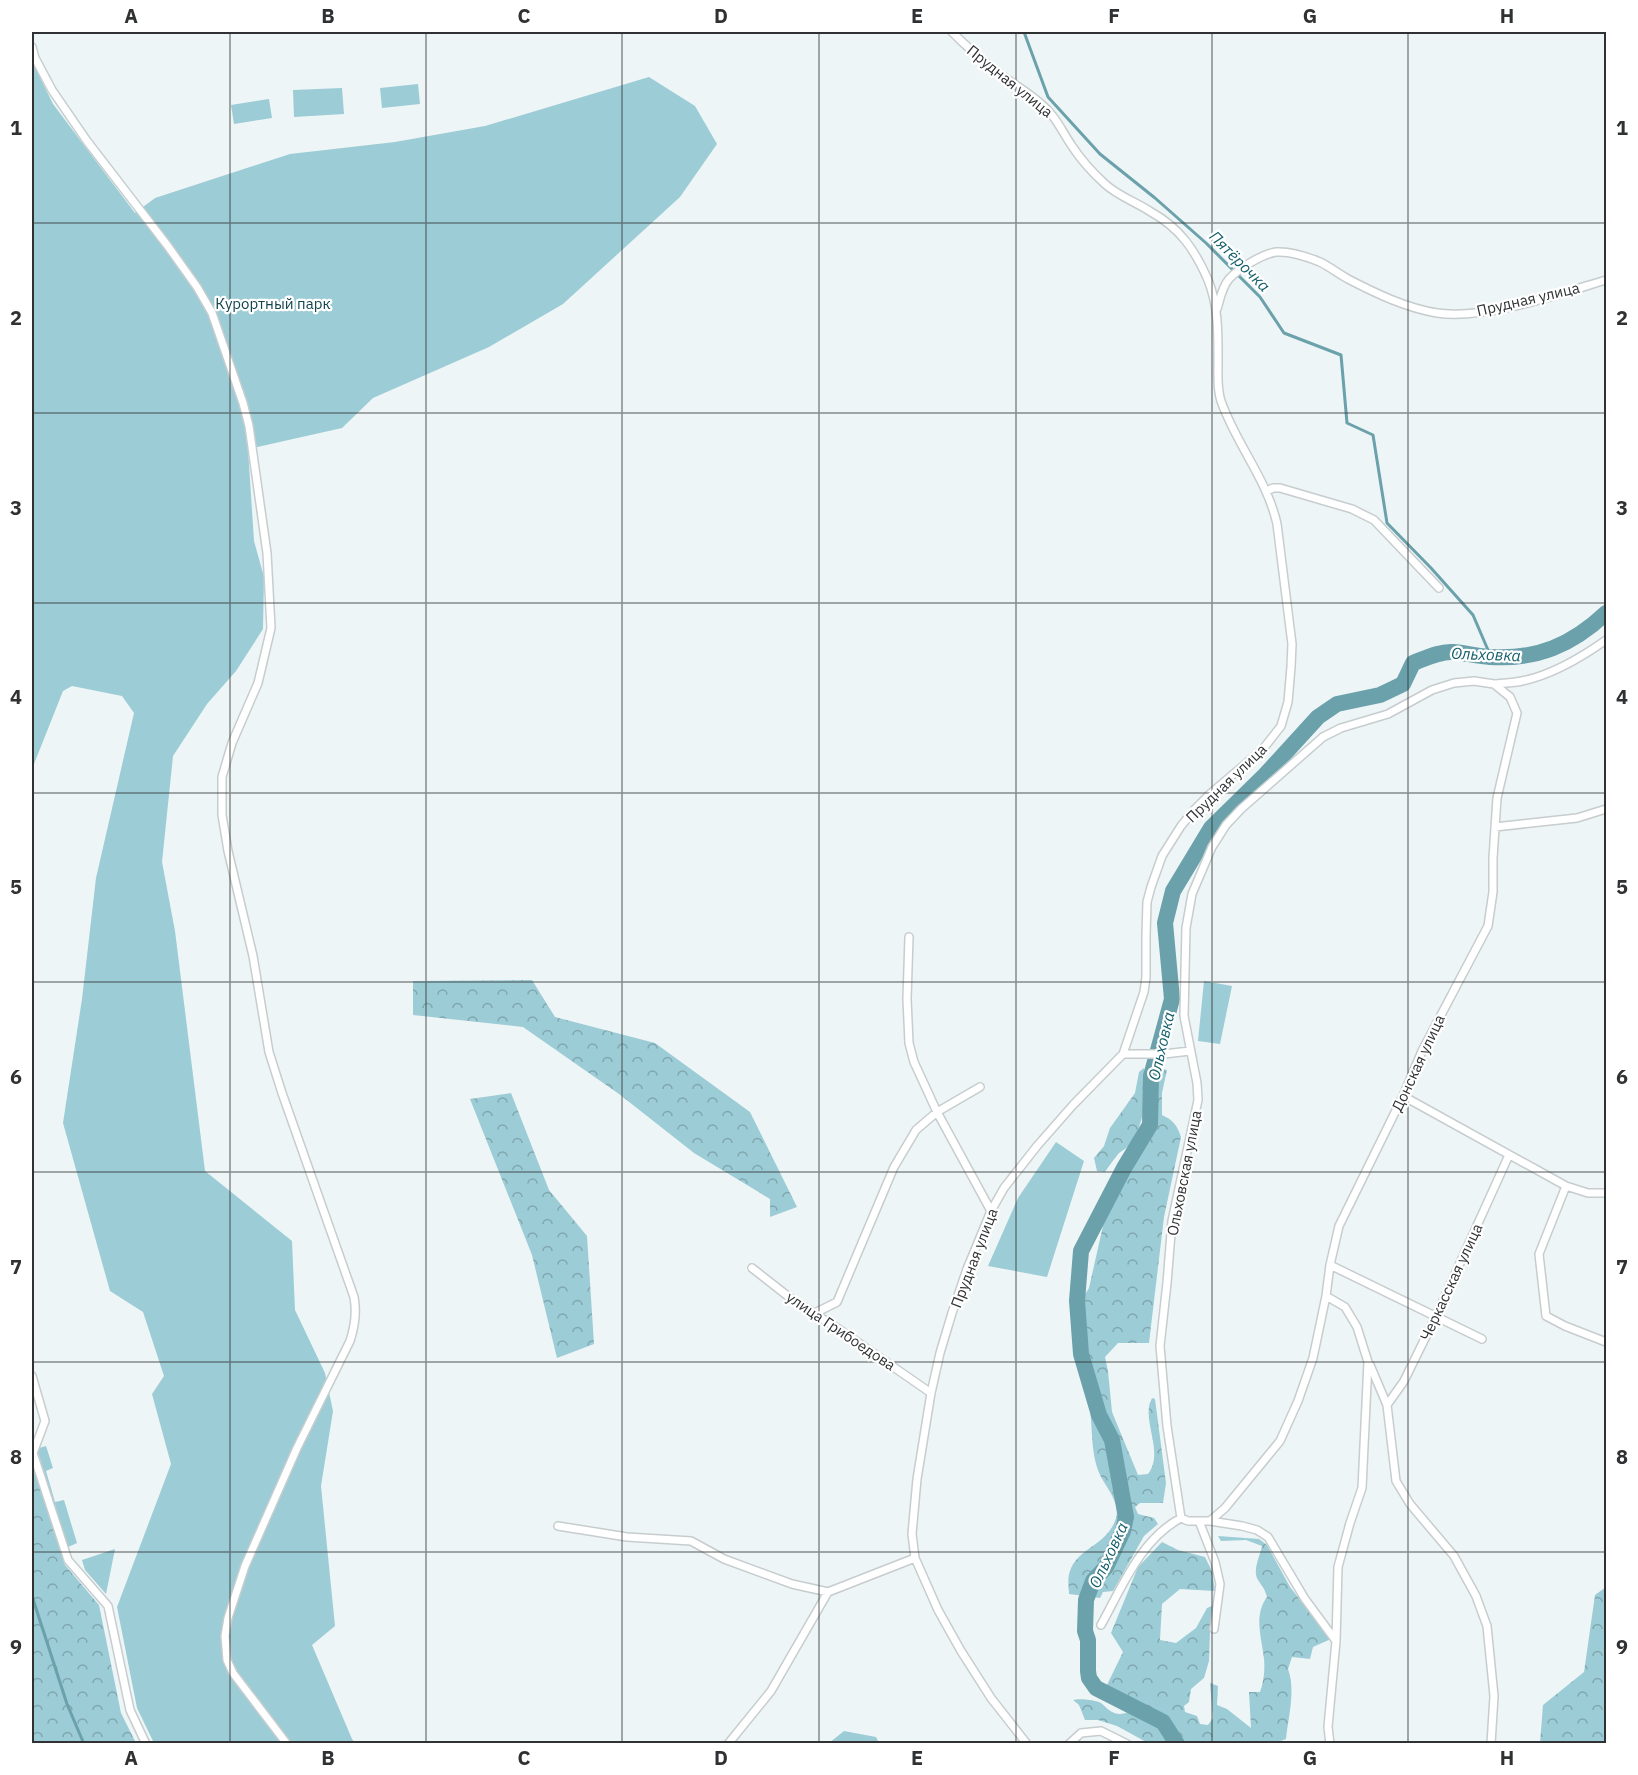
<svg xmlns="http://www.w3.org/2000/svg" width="1638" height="1775" font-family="'IBM Plex Sans',sans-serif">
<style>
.green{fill:#9cccd6}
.forest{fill:url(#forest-crowns)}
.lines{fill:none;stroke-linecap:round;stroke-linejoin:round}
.stream{stroke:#6aa1ab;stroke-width:3}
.river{stroke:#6aa1ab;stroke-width:16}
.minor-casing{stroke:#c7cdce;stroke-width:10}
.minor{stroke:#fff;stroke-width:7}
.grid{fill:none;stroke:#2f3132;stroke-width:1.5;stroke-opacity:0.55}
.labels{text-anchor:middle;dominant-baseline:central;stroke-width:4.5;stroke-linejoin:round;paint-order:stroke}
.street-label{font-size:15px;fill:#2f3132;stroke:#fff}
.park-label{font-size:15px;fill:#12444d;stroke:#fff}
.water-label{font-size:16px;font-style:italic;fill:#125e6a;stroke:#fff}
.neatline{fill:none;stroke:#2f3132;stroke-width:2}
.grid-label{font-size:20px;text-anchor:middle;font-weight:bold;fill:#2f3132}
</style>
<defs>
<pattern id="forest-crowns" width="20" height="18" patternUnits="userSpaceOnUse" patternTransform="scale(1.5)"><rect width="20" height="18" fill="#9cccd6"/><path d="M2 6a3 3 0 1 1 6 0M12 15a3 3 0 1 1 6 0" fill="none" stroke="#80a6ae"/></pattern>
</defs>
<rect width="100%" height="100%" fill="#eef5f6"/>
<path class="green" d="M 32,61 L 53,104 L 135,213 L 155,198 L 290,154 L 395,142 L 485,126 L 649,77 L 695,106 L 717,144 L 680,197 L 563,304 L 489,347 L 373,398 L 342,428 L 248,449 L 254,541 L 264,577 L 263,629 L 236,671 L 207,704 L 173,756 L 162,862 L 175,931 L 205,1171 L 292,1241 L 295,1310 L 325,1373 L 333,1411 L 321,1486 L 335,1626 L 312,1645 L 352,1739 L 355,1743 L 157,1743 L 153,1741 L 137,1708 L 117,1607 L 171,1464 L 152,1394 L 164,1376 L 143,1312 L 110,1291 L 63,1123 L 82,999 L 96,878 L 134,713 L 122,696 L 72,686 L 63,691 L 32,769 Z
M 418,84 L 420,104 L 382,108 L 380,88 Z
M 342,88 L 344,114 L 294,117 L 293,90 Z
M 269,99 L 272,118 L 234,124 L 231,105 Z
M 1204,981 L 1232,986 L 1220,1044 L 1198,1041 Z
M 1056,1142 L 1084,1161 L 1047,1277 L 988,1266 L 1018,1198 Z
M 46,1446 L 53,1468 L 46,1471 L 55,1502 L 64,1500 L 77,1543 L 68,1547 L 38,1453 L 39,1448 Z
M 115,1549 L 106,1594 L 85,1570 L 82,1560 Z
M 844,1731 L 876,1737 L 879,1743 L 829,1743 Z"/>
<path class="forest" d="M 532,980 L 555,1017 L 655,1043 L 750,1112 L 797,1207 L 770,1217 L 770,1199 L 694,1153 L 619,1094 L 523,1027 L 413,1015 L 413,981 Z
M 1144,1068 C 1150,1087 1143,1129 1130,1144 C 1127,1148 1123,1150 1119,1153 C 1114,1159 1109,1166 1105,1172 L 1097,1171 L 1094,1158 L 1104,1146 L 1110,1128 L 1135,1093 L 1139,1072 Z
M 1158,1068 L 1167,1070 L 1162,1093 L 1162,1115 C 1173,1120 1177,1125 1181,1137 L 1164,1217 L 1149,1343 L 1118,1343 L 1105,1357 L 1108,1371 L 1112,1412 L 1138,1475 L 1148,1474 C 1163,1454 1146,1428 1149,1407 C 1149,1404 1151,1401 1152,1398 L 1155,1399 L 1166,1483 L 1163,1503 L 1140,1503 L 1135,1507 L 1138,1514 L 1154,1518 L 1158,1524 L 1144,1536 L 1113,1591 L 1103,1592 L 1100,1598 L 1069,1594 C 1069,1588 1067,1578 1070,1571 C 1077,1549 1106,1545 1115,1521 C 1122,1504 1107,1489 1100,1475 C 1089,1450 1094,1424 1088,1398 L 1095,1386 L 1085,1352 L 1082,1299 L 1089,1288 L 1105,1217 L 1124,1185 L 1132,1166 L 1153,1132 Z
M 511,1093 L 549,1190 L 587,1236 L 594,1344 L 557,1358 L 532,1255 L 470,1099 Z
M 32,1459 L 65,1565 L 99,1605 L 121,1713 L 136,1743 L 32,1743 Z
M 1218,1536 L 1259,1539 L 1267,1545 L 1290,1587 L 1331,1639 L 1313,1647 L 1310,1659 L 1292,1657 L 1288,1669 C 1296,1690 1288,1718 1286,1739 L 1275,1743 L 1148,1743 L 1117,1726 L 1098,1720 L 1085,1720 L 1079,1705 L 1073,1700 C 1079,1698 1096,1700 1101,1703 C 1104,1705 1106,1708 1109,1710 C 1119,1718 1130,1713 1139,1705 L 1129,1698 L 1106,1687 L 1123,1652 L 1111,1633 L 1138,1567 L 1162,1542 L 1178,1550 L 1205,1557 L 1212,1571 L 1215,1591 L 1180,1589 L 1162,1604 L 1160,1640 L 1176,1643 L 1196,1628 L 1207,1608 L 1214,1605 L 1210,1632 L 1209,1661 L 1204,1678 L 1191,1689 L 1189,1702 L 1184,1706 L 1185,1712 L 1197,1716 L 1200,1724 L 1208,1725 L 1213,1718 L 1210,1683 L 1218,1686 L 1217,1705 L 1227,1709 L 1251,1728 L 1249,1692 L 1260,1692 C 1264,1681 1265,1670 1264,1659 C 1262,1638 1253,1616 1267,1597 C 1264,1587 1263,1588 1258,1580 C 1252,1571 1260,1556 1262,1546 L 1246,1540 L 1221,1541 Z
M 1606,1587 L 1606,1743 L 1540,1743 L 1543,1705 L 1584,1672 L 1595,1595 Z"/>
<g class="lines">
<path class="stream" d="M 1024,32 L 1048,97 L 1100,154 L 1155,198 L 1206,243 L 1260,297 L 1284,333 L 1341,355 L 1347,423 L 1373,435 L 1387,523 L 1431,568 L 1473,615 L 1491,657
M 32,1596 L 67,1704 L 84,1744"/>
<path class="river" d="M 1177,1744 L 1163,1722 L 1096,1688 L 1089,1678 L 1088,1671 L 1088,1640 L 1085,1631 L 1086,1600 L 1093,1581 L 1106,1567 L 1123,1531 L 1126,1517 L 1112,1440 L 1099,1415 L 1081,1354 L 1077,1301 L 1081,1251 L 1124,1168 L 1150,1125 L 1151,1076 L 1172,999 L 1165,923 L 1173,891 L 1211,828 L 1265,775 L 1318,717 L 1337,704 L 1380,695 L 1403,684 L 1413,663 C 1426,658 1440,651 1453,652 C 1465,653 1477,656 1490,657 C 1537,660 1572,645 1606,613"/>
<g class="minor-casing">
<path id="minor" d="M 952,32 C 967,47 983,61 1000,74 C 1013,84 1028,92 1040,103 C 1056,116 1061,130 1072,146 C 1081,160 1093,173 1105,184 C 1118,196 1136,202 1151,212 C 1180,228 1195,250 1208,280 C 1219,307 1218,336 1218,365 C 1218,377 1217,389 1221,401 C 1236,444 1267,479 1277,524 L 1292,644 L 1291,667 L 1288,702 L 1281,726 L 1263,749 L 1210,794 L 1195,809 L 1181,826 L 1162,856 L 1151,887 L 1147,902 L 1146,935 L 1146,977 L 1144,992 L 1123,1054 L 1073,1105 L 1037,1146 L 1004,1188 L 991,1211 L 967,1269 L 952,1313 L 940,1353 L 931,1393 L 917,1479 L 912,1534 L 915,1558 L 938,1610 L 961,1651 L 991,1698 L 1027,1744
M 32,47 L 35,58 L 52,90 L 87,141 L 167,245 L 197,287 L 212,313 L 243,403 L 249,426 L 267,553 L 271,628 L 258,683 L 232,743 L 222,777 L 222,815 L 228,851 L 253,956 L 269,1052 L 282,1093 L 354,1297 C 357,1313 355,1326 350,1341 L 297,1448 L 245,1566 L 228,1618 L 225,1636 L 227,1660 L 233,1673 L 287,1744
M 1217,309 C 1220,299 1222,287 1229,279 C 1238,269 1262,254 1276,252 C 1290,251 1308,257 1320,262 C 1330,267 1339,274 1348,279 C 1375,293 1406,308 1437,313 C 1485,320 1559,294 1606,280
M 1267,491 L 1273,488 L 1280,488 L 1352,509 L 1374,520 L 1439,588
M 1494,684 C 1503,683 1513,683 1522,681 C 1552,675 1582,657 1606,640
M 1495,827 L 1577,818 L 1606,809
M 909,937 L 907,999 L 909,1043 L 914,1062 L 937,1112 L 991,1211
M 1123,1054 L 1164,1054 L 1190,1051
M 1403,1096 L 1566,1186 L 1588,1193 L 1606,1193
M 1566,1186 L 1539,1254 L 1546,1316 L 1565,1326 L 1606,1342
M 1330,1265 L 1482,1339
M 752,1268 L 789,1297 L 843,1332 L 931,1393
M 815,1313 L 837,1302 L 894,1167 L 916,1130 L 937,1112 L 980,1087
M 1370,1365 L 1387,1405 L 1396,1481 L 1410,1504 L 1454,1556 L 1476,1596 L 1487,1626 L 1494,1696 L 1491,1744
M 32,1376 L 45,1421 L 33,1453 L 68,1560 L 108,1606 L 130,1710 L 146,1744
M 1387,1405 L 1404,1381 L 1436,1316 L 1509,1155
M 1181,1518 L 1167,1426 L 1160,1346 L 1167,1283 L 1172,1221 L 1198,1100 L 1197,1083 L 1184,1016 L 1186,928 L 1192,894 L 1212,847 L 1226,825 L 1241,809 L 1323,737 L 1341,728 L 1388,714 L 1432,690 L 1454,683 L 1474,681 L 1494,684 L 1510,697 L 1517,713 L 1497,798 L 1493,858 L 1493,892 L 1488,926 L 1422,1051 L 1403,1096 L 1339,1226 L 1330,1265 L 1326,1296 L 1345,1307 L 1357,1327 L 1368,1362 L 1362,1488 L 1350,1523 L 1338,1567 L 1336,1641 L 1328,1727 L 1330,1744
M 1199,1521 L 1215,1562 L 1220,1584 L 1214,1629
M 1210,1521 L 1225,1508 L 1280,1441 L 1298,1401 L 1313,1358 L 1326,1296
M 558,1526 L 627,1537 L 691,1541 L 724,1559 L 792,1584 L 828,1592
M 1101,1625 C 1122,1587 1141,1539 1181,1518 L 1188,1521 L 1210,1521 L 1242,1526 L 1257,1530 L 1268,1537 L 1305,1599 L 1336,1641
M 728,1744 L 771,1691 L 828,1592 L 915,1558
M 1069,1744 L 1081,1733 L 1101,1731 L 1127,1744"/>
</g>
<use href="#minor" class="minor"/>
</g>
<path class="grid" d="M 230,32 L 230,1744M 426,32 L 426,1744M 622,32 L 622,1744M 819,32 L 819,1744M 1016,32 L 1016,1744M 1212,32 L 1212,1744M 1408,32 L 1408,1744M 32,223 L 1606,223M 32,413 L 1606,413M 32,603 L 1606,603M 32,793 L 1606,793M 32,982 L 1606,982M 32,1172 L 1606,1172M 32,1362 L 1606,1362M 32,1552 L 1606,1552"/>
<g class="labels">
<g class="street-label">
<text transform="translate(1010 81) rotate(39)">Прудная улица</text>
<text transform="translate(1528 299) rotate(-13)">Прудная улица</text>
<text transform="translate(1226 783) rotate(-44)">Прудная улица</text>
<text transform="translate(1418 1063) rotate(-65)">Донская улица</text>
<text transform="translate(1184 1173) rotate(-79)">Ольховская улица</text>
<text transform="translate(974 1258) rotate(-69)">Прудная улица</text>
<text transform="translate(1451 1282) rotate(-65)">Черкасская улица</text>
<text transform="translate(841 1331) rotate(34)">улица Грибоедова</text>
</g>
<g class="park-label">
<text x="273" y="303">Курортный парк</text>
</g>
<g class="water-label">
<text transform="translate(1240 261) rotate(45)">Пятёрочка</text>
<text transform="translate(1486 654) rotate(2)">Ольховка</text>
<text transform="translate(1161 1046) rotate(-77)">Ольховка</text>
<text transform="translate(1108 1555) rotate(-65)">Ольховка</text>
</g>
</g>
<rect width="1638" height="1775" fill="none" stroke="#ffffff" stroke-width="66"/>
<rect x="33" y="33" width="1572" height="1709" class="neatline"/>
<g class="grid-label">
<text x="131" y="23">A</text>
<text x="328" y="23">B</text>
<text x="524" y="23">C</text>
<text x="721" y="23">D</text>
<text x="917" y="23">E</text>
<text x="1114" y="23">F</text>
<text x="1310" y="23">G</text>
<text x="1507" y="23">H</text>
<text x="16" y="135">1</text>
<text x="1622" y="135">1</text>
<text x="16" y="325">2</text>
<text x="1622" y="325">2</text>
<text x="16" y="515">3</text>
<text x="1622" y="515">3</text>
<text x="16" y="704">4</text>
<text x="1622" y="704">4</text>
<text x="16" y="894">5</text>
<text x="1622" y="894">5</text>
<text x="16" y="1084">6</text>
<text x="1622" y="1084">6</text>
<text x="16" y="1274">7</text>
<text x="1622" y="1274">7</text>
<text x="16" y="1464">8</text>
<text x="1622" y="1464">8</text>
<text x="16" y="1654">9</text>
<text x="1622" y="1654">9</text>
<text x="131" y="1765">A</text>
<text x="328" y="1765">B</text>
<text x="524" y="1765">C</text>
<text x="721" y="1765">D</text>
<text x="917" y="1765">E</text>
<text x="1114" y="1765">F</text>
<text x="1310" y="1765">G</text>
<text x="1507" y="1765">H</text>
</g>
</svg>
